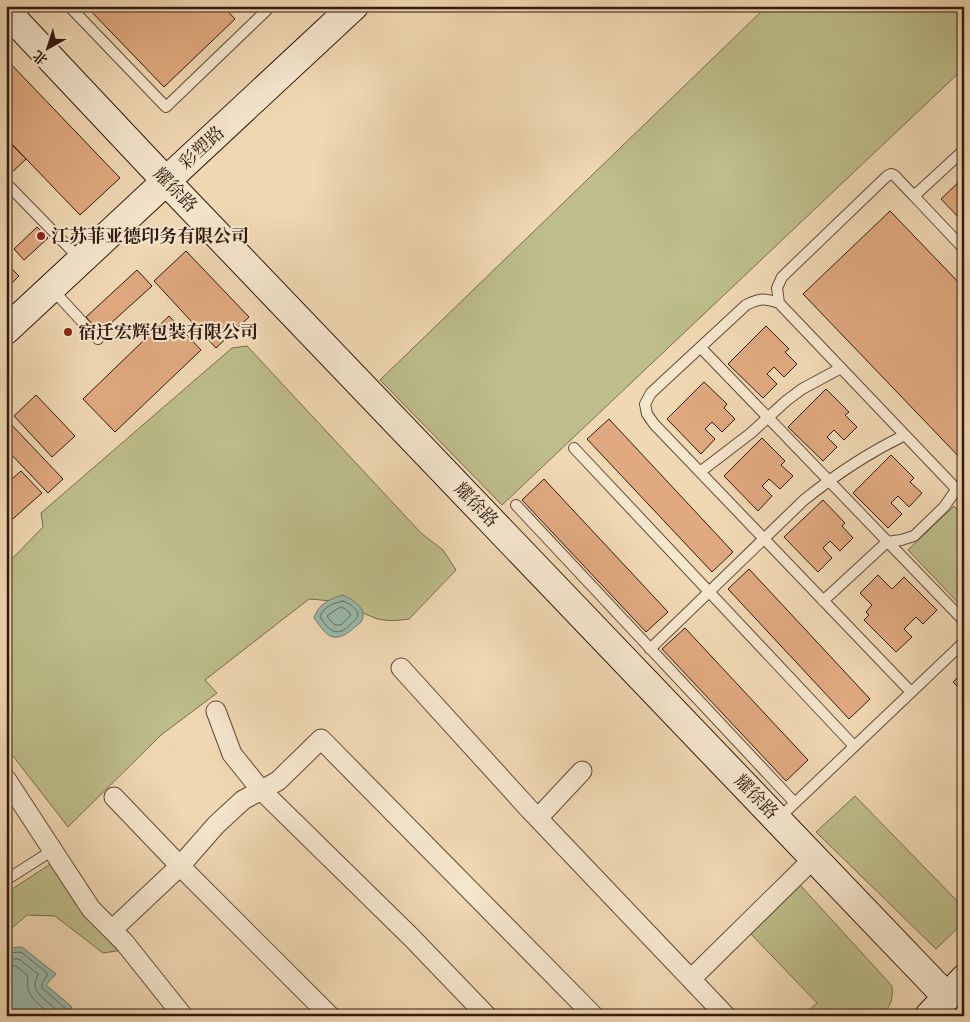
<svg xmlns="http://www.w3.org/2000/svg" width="970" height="1022" font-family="'IM FELL Double Pica','Noto Serif SC',serif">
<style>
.green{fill:#bdbe8a;stroke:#786c4c}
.water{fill:#9abaab;stroke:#707a6d}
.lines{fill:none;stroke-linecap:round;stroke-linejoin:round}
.shore{stroke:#666a5d;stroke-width:1}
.building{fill:#e0a97f;stroke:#32190f}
.lane-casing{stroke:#624938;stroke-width:12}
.street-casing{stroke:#624938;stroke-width:21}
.secondary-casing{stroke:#32190f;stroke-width:30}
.lane{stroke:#f5e6ce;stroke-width:10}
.street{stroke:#f5e6ce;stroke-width:19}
.secondary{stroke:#f5e6ce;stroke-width:28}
.poi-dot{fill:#8f2418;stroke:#f5e6ce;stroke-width:2}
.labels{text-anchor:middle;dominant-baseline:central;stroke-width:4;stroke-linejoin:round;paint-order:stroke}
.street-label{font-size:18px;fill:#32190f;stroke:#f5e6ce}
.poi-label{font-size:18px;font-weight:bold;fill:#32190f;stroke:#f5e6ce;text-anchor:start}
</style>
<rect width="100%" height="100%" fill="#f0d8b3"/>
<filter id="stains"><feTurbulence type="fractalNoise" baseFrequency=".004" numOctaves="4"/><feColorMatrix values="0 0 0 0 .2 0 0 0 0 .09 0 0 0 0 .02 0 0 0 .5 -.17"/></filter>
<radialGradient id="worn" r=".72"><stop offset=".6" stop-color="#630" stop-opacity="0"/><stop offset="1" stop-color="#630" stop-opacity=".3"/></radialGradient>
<path class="green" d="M 767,6 L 964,6 L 964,68 L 502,505 L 380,380 Z
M 247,346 L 421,533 L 443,550 L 456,570 L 409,619 C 396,621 382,622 370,616 C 362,613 356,608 348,605 C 335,601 322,600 309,599 L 205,680 L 217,693 L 161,735 L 68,827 L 6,747 L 6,565 L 43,527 L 41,513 L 232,348 Z
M 954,506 L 964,517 L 964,609 L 908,550 Z
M 855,796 L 964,908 L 964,922 L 936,949 L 816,832 Z
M 52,863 L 123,950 L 103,953 L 55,916 L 27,915 L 6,933 L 6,893 Z
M 800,885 L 892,986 C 893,1000 891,1005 882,1016 L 814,1016 L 809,1010 L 817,1003 L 750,933 Z"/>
<path class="water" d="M 343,595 C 352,599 369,609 361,622 C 359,624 357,625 355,627 C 348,633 340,640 330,636 C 323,632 319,624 314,618 C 318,604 330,599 343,595 Z
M 22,947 L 56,974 L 46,985 L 71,1006 L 74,1016 L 6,1016 L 6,948 Z"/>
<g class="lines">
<path class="shore" d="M 343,601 C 349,603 361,610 357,618 C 356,619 352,623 351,624 C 348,627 345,630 341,631 C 332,635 323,623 320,616 C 324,607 333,603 343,601 Z
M 342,607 L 349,612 L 351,615 L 341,625 L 335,625 L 331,621 L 327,616 L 337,609 Z
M 6,953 L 21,952 L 47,973 L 47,976 L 42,983 L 42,988 L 66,1009 L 69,1016
M 6,959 L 19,959 L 38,974 C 37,978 35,981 35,986 C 36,995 54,1007 61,1013 L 62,1016
M 6,966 L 16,966 L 28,976 C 28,979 27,984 28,988 C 30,1000 44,1008 53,1016"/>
</g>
<path class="building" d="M 86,6 L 223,6 L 235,19 L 164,87 Z
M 6,59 L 120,178 L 80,215 L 6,138 Z
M 6,139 L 26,159 L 6,178 Z
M 964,177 L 964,223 L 941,199 Z
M 890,211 L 964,288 L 964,462 L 803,294 Z
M 37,227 L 48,238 L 24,260 L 14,249 Z
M 186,251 L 249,317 L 216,348 L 154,281 Z
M 6,263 L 19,276 L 6,289 Z
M 137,270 L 152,286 L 100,333 L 86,317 Z
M 169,316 L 201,350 L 115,432 L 83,399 Z
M 766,326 L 789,349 L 785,352 L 797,364 L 784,377 L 774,367 L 767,374 L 777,384 L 763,398 L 728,364 Z
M 704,382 L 727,404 L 724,408 L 735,419 L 722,432 L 712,422 L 705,429 L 715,439 L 701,454 L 667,419 Z
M 826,389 L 849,412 L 845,415 L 857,427 L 844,440 L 834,430 L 827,437 L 837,447 L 823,461 L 788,427 Z
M 36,395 L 75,436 L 52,457 L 14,416 Z
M 6,419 L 63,479 L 48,493 L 6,449 Z
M 609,419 L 733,552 L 712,572 L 587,439 Z
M 762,438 L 785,461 L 781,465 L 793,476 L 780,489 L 769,479 L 762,486 L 772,496 L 758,511 L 724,476 Z
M 891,455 L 914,478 L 910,482 L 922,493 L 909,507 L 898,496 L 891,503 L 902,514 L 888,528 L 853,493 Z
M 21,471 L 42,493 L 6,525 L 6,484 Z
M 544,479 L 668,612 L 646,632 L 522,500 Z
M 823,500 L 845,523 L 842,526 L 853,538 L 840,551 L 830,541 L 823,548 L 832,558 L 818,572 L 784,537 Z
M 749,569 L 870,699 L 849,719 L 728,589 Z
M 878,575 L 892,589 L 904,577 L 937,610 L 923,624 L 916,617 L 904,629 L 912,637 L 896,652 L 864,620 L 869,615 L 866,612 L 872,605 L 860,593 Z
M 685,628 L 808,760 L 786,781 L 662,649 Z
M 964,672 L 964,688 L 961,690 L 953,682 Z"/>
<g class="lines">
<g class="lane-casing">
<path id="lane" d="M 69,6 L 166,107 L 271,6
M 964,150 L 914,196 L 964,249
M 8,185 L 81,260
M 52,289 L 98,339
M 779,303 L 777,288 L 782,277 L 887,176 L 891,174 L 894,175 L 914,196
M 701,348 L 964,621
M 574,448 L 854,746
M 700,472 L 751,433 L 786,401 L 802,389 L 841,368
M 516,505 L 794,802
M 823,601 L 887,542 L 901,540 L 914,536 L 944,507 L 956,490
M 650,649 L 804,500 C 835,475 868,453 905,435
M 911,692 L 654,424 L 647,414 L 645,404 L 651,393 L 746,305 C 760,298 764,298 779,303 L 964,497
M 778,819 L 964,642
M 6,880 L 53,850"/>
</g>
<g class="street-casing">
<path id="street" d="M 401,668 L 530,810 L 726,1016
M 216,711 L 232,754 L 261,790 L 412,938 L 487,1016
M 6,779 L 91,909 L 124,942 L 183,1016
M 114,797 L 180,866 L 330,1016
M 538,818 L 582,771
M 112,930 L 180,866 L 216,825 L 243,800 L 278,781 L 321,739 L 594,1016
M 691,979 L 814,858"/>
</g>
<g class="secondary-casing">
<path id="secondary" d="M 6,11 L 166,181 L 947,997
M 6,330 L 354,6
M 929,1016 L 964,979"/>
</g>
<use href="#lane" class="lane"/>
<use href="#street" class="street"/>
<use href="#secondary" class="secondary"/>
</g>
<g class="poi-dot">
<circle cx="41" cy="236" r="5"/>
<circle cx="68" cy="332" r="5"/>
</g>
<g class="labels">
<g class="street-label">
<text transform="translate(202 148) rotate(-43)">彩塑路</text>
<text transform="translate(175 190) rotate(46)">耀徐路</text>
<text transform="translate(476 505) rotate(46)">耀徐路</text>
<text transform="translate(756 797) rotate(46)">耀徐路</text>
</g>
<g class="poi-label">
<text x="51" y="236">江苏菲亚德印务有限公司</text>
<text x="78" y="332">宿迁宏辉包装有限公司</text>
</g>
</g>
<rect width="970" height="1022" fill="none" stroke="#f0d8b3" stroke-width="25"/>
<rect x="8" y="8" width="955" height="1007" fill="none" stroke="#32190f" stroke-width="2.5"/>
<rect x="12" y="12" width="945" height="997" fill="none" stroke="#32190f"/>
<g transform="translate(48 48) rotate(219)" stroke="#f5e6ce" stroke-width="4" paint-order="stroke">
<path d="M0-4L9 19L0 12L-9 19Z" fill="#32190f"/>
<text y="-8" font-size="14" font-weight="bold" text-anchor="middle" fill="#32190f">北</text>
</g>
<rect width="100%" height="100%" filter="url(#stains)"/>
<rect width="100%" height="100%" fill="url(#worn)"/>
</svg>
